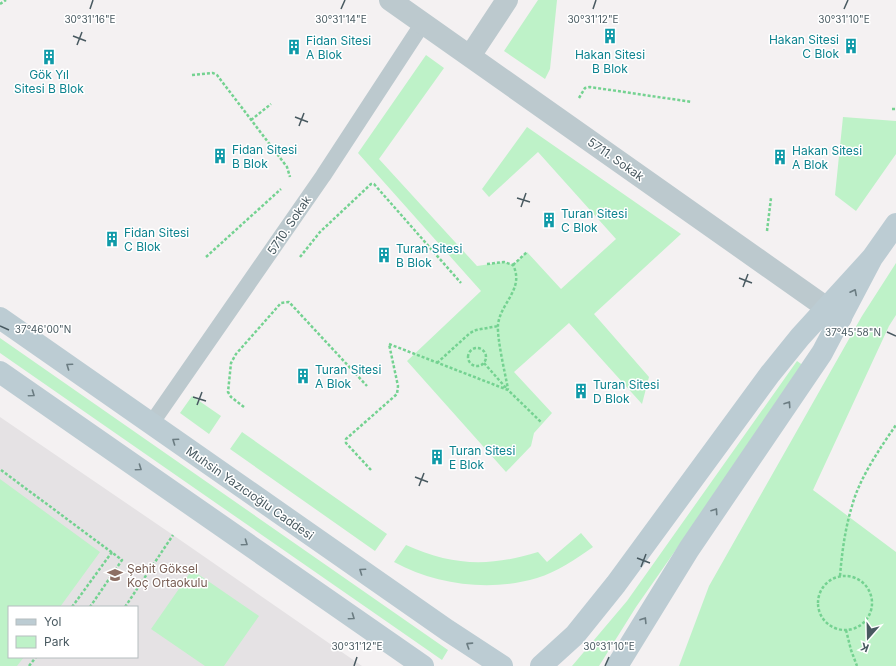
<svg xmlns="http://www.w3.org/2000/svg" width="896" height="666" font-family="Inter,sans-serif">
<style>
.education{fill:#e5e2e4;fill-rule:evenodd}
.green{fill:#bef2c8}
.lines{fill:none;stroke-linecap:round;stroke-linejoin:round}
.path{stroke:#74d291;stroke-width:2.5;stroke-dasharray:3 2;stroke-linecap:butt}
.lane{stroke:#bcc9ce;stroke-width:16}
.street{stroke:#bcc9ce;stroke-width:22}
.secondary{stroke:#bcccd3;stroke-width:22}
.oneway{stroke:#6b7c82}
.ticks{fill:none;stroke:#485960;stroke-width:1.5}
.labels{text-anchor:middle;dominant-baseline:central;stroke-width:3;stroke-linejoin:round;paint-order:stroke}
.culture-label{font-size:12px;fill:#0d838f;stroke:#fff;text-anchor:start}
.street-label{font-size:12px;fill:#485960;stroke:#fff}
.education-label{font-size:12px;fill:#785e54;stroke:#fff;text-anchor:start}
.ticks-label{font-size:10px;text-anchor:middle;fill:#485960;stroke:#fff;stroke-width:3;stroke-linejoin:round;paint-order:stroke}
</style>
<rect width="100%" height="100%" fill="#f4f1f2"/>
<path class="education" d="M 0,417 L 173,535 L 362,666 L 0,666 ZM 9,607 L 137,607 L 137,657 L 9,657 Z"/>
<path class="green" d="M 538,0 L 557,0 L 550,69 L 545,79 L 504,51 Z
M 426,55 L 444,68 L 379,159 L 477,266 L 504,262 L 513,265 L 527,252 L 561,289 L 616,239 L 538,152 L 489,197 L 482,189 L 527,127 L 681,234 L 594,314 L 649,377 L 642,404 L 569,323 L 514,372 L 552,413 L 534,433 L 531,446 L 506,472 L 407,361 L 481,291 L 358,153 Z
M 843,117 L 896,121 L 896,154 L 856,211 L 835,195 Z
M 896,263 L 896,315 L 889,326 L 813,490 L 896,552 L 896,666 L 679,666 L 709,586 L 862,316 Z
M 0,338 L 448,650 L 442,660 L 0,353 Z
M 797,361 L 804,366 L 636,607 L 599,666 L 572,666 L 627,601 Z
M 192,396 L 221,416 L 209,434 L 180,413 Z
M 242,432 L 387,534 L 375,551 L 230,449 Z
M 0,479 L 100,552 L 60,607 L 9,607 L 9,657 L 24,657 L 17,666 L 0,666 Z
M 581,533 L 593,547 C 576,559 557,572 537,578 C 491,592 436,585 394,562 L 406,545 C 452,566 490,567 538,552 L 547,562 Z
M 192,570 L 259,616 L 224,666 L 205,666 L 151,629 Z"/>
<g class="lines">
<path class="path" d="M 0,4 L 6,0
M 192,75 L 213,73 L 217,75 L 287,167 L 290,177
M 579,98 L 585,88 L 590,87 L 692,102
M 892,109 L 896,109
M 251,120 L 271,104
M 767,231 L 771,198
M 206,257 L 281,189
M 300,257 L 320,232 L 371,184 L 374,184 L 461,283
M 487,264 L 504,262 L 513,265 C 525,289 500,303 498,325 C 497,339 505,373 508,389
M 513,265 L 527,252
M 389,344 L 508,390 L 542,423
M468 357a9 9 0 1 1 18 0a9 9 0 1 1-18 0Z
M 437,363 L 470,333 L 476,330 L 498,326
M 484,363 L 507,389
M 244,407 L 231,397 L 228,392 L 231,363 L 236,354 L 281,303 L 289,302 L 367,386
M 1,470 L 122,560 L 90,607
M 371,470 L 346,443 L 346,439 L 397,394 L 398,386 L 389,344
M818 603a27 27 0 1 1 54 0a27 27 0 1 1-54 0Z
M 840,576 C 842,552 845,529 852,506 C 859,479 880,448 896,425
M 72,607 L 112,552
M 125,607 L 173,535
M 846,630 L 851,650 L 857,666
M 29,666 L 36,657"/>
<path class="lane" d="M 151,424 L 323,176 L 423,23"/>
<path class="street" d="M 390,0 L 841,318
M 470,56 L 507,0"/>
<path class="secondary" d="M 872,258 L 896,224
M 0,318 L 447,630 L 502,666
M 0,372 L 423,666
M 541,666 L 575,635 L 616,584 L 770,374 L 800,337 L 872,258 L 822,353 L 689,549 L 617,666"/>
</g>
<defs><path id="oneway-chevron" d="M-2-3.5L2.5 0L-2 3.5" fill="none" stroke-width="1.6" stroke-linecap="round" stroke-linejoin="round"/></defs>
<g class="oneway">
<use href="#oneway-chevron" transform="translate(854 292) rotate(-63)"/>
<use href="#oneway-chevron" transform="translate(69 366) rotate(-145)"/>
<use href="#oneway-chevron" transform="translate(32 394) rotate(35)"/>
<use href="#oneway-chevron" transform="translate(788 404) rotate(-56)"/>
<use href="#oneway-chevron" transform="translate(175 441) rotate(-145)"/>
<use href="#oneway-chevron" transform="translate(139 468) rotate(35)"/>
<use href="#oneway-chevron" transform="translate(715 511) rotate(-56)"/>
<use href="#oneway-chevron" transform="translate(245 543) rotate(35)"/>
<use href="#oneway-chevron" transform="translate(362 571) rotate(-145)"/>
<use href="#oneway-chevron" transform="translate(352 617) rotate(35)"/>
<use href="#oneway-chevron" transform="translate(644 620) rotate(-58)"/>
<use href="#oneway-chevron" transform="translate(469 645) rotate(-147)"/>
</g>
<path class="ticks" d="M 90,9 L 93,0M 341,9 L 345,0M 593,9 L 596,0M 844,9 L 848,0M 73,36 L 86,41M 77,45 L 82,32M 295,117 L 308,122M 299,126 L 304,113M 517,198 L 530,202M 521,207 L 526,193M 739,278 L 752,283M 743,287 L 748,274M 0,326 L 9,330M 887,332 L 896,336M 193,397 L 206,401M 197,405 L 202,392M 415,477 L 428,482M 419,486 L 424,473M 637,558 L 650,563M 641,567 L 646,554M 354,666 L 357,657M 605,666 L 609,657"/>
<defs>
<g id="building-bare" transform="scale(1.2)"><path d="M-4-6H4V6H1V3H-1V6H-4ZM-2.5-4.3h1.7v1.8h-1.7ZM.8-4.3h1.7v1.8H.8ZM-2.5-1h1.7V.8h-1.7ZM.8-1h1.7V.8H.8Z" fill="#0f9aa8" stroke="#fff" stroke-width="2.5" paint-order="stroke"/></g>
<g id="school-bare" transform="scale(1.2)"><path d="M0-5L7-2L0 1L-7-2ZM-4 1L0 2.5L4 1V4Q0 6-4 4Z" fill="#8d6e63" stroke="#fff" stroke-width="2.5" paint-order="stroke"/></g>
</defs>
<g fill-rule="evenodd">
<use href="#building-bare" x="610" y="36"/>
<use href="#building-bare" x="851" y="46"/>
<use href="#building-bare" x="294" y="47"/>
<use href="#building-bare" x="49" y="57"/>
<use href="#building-bare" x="220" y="156"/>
<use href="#building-bare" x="780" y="157"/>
<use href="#building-bare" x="549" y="220"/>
<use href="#building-bare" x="112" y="239"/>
<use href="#building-bare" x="384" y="255"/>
<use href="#building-bare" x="303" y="376"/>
<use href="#building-bare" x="581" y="391"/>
<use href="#building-bare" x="437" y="457"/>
<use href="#school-bare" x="115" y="575"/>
</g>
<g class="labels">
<g class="culture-label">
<text x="839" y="39" text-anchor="end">Hakan Sitesi<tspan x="839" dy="14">C Blok</tspan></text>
<text x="306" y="40">Fidan Sitesi<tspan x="306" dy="14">A Blok</tspan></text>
<text x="610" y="54" text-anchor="middle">Hakan Sitesi<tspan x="610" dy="14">B Blok</tspan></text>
<text x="49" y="74" text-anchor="middle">Gök Yıl<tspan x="49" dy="14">Sitesi B Blok</tspan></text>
<text x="232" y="149">Fidan Sitesi<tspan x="232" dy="14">B Blok</tspan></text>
<text x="792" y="150">Hakan Sitesi<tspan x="792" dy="14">A Blok</tspan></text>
<text x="561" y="213">Turan Sitesi<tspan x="561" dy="14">C Blok</tspan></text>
<text x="124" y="232">Fidan Sitesi<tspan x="124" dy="14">C Blok</tspan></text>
<text x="396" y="248">Turan Sitesi<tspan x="396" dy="14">B Blok</tspan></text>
<text x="315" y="369">Turan Sitesi<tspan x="315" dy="14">A Blok</tspan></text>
<text x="593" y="384">Turan Sitesi<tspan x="593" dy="14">D Blok</tspan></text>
<text x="449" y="450">Turan Sitesi<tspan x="449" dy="14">E Blok</tspan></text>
</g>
<g class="street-label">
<text transform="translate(616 159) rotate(35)">5711. Sokak</text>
<text transform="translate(289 225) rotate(-56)">5710. Sokak</text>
<text transform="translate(250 493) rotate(35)">Muhsin Yazıcıoğlu Caddesi</text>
</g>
<g class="education-label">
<text x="127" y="568">Şehit Göksel<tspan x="127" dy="14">Koç Ortaokulu</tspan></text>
</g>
</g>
<g class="ticks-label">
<text x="90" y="23">30°31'16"E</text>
<text x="341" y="23">30°31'14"E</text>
<text x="593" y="23">30°31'12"E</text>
<text x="844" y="23">30°31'10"E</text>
<text x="43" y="333">37°46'00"N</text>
<text x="853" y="336">37°45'58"N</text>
<text x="357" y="650">30°31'12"E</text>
<text x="609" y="650">30°31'10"E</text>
</g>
<rect x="8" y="606" width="130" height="52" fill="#ffffff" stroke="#b6bdbf"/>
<rect x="16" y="619" width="20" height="6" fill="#bcccd3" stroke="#b6bdbf"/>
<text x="44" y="626" font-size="12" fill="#485960">Yol</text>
<rect x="16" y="636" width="20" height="12" fill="#bef2c8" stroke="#b6bdbf"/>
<text x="44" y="646" font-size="12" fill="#485960">Park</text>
<g transform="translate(868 638) rotate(200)" stroke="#ffffff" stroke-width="3" paint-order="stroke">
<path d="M0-3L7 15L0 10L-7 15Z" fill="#485960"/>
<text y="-6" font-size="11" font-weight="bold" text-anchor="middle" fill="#485960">K</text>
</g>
</svg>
